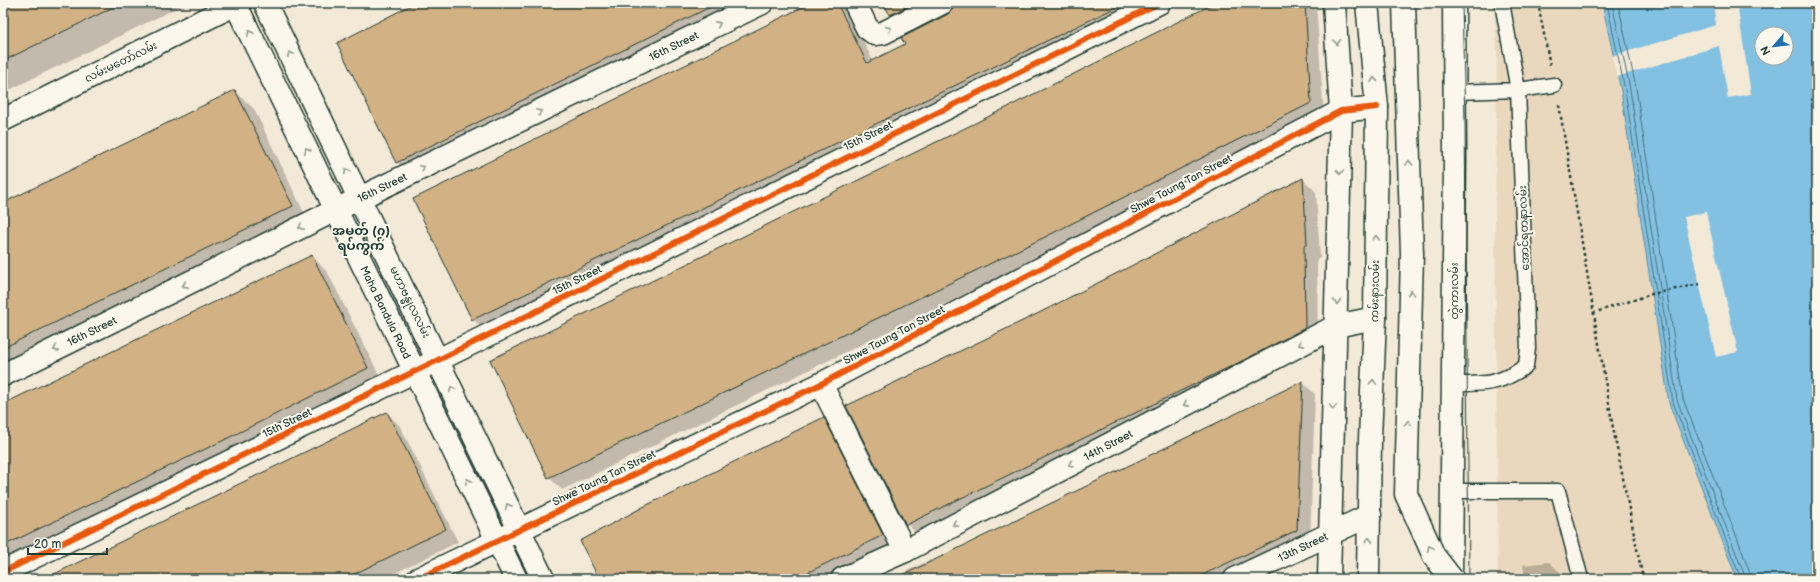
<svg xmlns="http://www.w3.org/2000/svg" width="1820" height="582" font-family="'Balsamiq Sans','Noto Sans Myanmar',sans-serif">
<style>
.built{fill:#e9d8be}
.water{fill:#83c1e3;stroke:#5b8c9d;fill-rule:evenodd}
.pier{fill:#f3e9d7}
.shadow{fill:#0003}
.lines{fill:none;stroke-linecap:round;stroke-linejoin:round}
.shore{stroke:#47727a;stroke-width:1}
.building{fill:#d2b185;stroke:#1f3d34}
.lane-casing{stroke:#1f3d34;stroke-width:17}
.street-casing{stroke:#1f3d34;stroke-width:25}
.secondary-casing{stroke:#1f3d34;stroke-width:25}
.primary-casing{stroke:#1f3d34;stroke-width:25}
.path{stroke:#1f3d34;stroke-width:2.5;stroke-dasharray:3 3;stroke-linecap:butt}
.lane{stroke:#fbf7ec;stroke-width:14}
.street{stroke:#fbf7ec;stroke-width:22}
.secondary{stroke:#fbf7ec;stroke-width:22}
.primary{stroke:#fbf7ec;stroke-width:22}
.tram{stroke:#1f3d34;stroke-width:1}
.primary-bridge-casing{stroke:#1f3d34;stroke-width:25;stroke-linecap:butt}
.primary-bridge{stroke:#fbf7ec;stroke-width:22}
.cycleway-casing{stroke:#fbf7ec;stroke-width:8}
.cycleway{stroke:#e8590c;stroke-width:6}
.oneway{stroke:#8d9a90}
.labels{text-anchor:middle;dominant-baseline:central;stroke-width:4;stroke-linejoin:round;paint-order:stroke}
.street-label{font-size:11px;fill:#1f3d34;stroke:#fbf7ec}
.quarter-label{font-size:13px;font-weight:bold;fill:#1f3d34;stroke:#fbf7ec}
</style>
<rect width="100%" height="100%" fill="#f3e9d7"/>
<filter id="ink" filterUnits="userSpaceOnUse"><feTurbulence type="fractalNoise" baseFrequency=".025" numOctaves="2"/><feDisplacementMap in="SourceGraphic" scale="8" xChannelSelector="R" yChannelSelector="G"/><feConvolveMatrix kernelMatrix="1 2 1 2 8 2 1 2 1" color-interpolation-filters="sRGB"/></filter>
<g filter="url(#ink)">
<path class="built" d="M 1494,3 L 1602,3 L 1621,91 L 1669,403 L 1737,579 L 1498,579 L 1495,223 L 1497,53 Z"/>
<path class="water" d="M 1602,3 L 1817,3 L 1817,579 L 1737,579 L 1669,403 L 1621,91 ZM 1762,34 L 1786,34 L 1786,58 L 1762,58 Z"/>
<path class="pier" d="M 1713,3 L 1737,3 L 1751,94 L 1728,98 L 1719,46 L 1617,77 L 1612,56 L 1716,25 Z
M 1706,212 L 1738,352 L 1716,357 L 1684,217 Z"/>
<path class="shadow" d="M 3,3 L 187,3 L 3,93 Z
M 419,3 L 775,3 L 416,181 L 397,162 Z
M 813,3 L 841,3 L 847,8 L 873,61 L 991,3 L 1167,3 L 488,334 L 473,319 Z
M 885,3 L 966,3 L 910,32 L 888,11 Z
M 1217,3 L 1316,3 L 1324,116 L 1058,249 L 562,490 L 549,477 L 1006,109 Z
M 235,91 L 254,109 L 310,225 L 3,376 L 3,205 Z
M 1303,179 L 1316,192 L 1320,257 L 1317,259 L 1318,341 L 920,537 L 907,524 L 1039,313 Z
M 312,256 L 328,273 L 384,385 L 3,570 L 3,406 Z
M 1302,382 L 1315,394 L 1310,543 L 1234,579 L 890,579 L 930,560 L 933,562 Z
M 387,413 L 400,426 L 458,542 L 383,579 L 45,579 Z
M 824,419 L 836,431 L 894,547 L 831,579 L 600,579 Z
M 1549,562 L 1562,574 L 1562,579 L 1525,579 L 1523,565 Z"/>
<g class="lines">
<path class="shore" d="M 1607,3 L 1625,90 L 1673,402 L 1741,579
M 1612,3 L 1630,89 L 1677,400 L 1746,579
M 1618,3 L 1636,88 L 1683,399 L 1738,540 L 1752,579"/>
</g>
<path class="building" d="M 3,3 L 122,3 L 3,61 Z
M 415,3 L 718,3 L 396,163 L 337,43 Z
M 811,3 L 837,3 L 867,63 L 905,44 L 901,38 L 948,14 L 953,9 L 954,3 L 1125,3 L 472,320 L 413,199 Z
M 883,3 L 914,3 L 890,15 Z
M 1215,3 L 1305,3 L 1311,103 L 1045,237 L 548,478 L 490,360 L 1006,108 Z
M 235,90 L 293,206 L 3,348 L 3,203 Z
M 1303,178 L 1307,244 L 1304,246 L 1305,328 L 1250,357 L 906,525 L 846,406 L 1039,313 Z
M 312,255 L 368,368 L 222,441 L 3,546 L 3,404 Z
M 1303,381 L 1297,530 L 1194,579 L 895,579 Z
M 387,412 L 446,529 L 383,560 L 344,579 L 44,579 Z
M 824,417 L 883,535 L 795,579 L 599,579 L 580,541 L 643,507 Z"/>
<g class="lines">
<g class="lane-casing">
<path id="lane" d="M 1455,92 L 1518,90 L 1554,85
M 1453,384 C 1485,384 1499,385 1526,366 L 1528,348 L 1518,90 L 1502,3
M 1452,491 L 1558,491 L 1581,579"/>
</g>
<g class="street-casing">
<g id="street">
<path d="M 855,3 L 867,28 L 875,34 L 883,33 L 942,3"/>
<path id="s1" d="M 3,375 L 360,198 L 762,3"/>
<path d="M 821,384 L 905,551"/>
<path d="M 3,572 L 438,360 L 1159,3"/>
<path d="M 418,579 L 821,384 L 1341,111 L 1377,107"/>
<path id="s2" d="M 842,579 L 905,551 L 1336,326 L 1375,318"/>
<path id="s3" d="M 1235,579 L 1370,515"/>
</g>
</g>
<g class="secondary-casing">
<path id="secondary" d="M 3,120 L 238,3
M 1451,579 L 1455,157 L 1454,3"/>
</g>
<g class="primary-casing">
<g id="primary">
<path id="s4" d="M 235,3 L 516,579"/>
<path d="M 265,3 L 543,579"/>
<path d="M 1367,3 L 1377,107 L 1375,318 L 1370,439 L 1368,579"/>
<path d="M 1329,579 L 1341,111 L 1334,3"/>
</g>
</g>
<path class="path" d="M 1538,3 L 1550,65
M 1559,105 L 1613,428 L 1643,579
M 1593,313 L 1652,294 L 1700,284"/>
<use href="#lane" class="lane"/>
<use href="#street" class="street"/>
<use href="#secondary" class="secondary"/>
<use href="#primary" class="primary"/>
<path class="tram" d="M 1462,3 L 1465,121 L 1469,579"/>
<g class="primary-bridge-casing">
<path id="primary-bridge" d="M 1404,3 L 1412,254 L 1406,494 L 1434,556 L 1452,579"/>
</g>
<use href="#primary-bridge" class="primary-bridge"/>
<g class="cycleway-casing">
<path id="cycleway" d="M 3,572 L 438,360 L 1159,3
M 418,579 L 821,384 L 1341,111 L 1377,107"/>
</g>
<use href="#cycleway" class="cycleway"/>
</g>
<defs><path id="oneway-chevron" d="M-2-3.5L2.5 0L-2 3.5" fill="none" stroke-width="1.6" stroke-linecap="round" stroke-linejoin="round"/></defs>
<g class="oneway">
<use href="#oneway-chevron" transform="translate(718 24) rotate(-26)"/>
<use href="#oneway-chevron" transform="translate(889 29) rotate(-26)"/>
<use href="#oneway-chevron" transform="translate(250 33) rotate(-116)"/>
<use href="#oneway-chevron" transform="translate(1337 42) rotate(86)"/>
<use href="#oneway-chevron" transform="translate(290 54) rotate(-116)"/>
<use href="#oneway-chevron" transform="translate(1374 80) rotate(-96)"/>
<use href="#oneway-chevron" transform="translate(539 112) rotate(-26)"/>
<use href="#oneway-chevron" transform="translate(307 150) rotate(-116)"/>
<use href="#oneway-chevron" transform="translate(1409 163) rotate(-92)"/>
<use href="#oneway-chevron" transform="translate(422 168) rotate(-26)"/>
<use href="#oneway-chevron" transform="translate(347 171) rotate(-116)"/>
<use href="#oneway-chevron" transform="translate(1340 172) rotate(91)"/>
<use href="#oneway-chevron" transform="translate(301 227) rotate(154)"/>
<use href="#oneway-chevron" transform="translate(1376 238) rotate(-90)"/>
<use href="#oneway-chevron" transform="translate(185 285) rotate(154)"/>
<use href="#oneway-chevron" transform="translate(1411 293) rotate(-89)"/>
<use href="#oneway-chevron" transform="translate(1337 302) rotate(91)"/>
<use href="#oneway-chevron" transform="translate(1301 344) rotate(152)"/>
<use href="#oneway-chevron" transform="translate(56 349) rotate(154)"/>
<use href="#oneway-chevron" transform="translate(1373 382) rotate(-88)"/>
<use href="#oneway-chevron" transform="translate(452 389) rotate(-116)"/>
<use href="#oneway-chevron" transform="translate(1186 404) rotate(152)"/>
<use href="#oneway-chevron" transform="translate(1333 407) rotate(92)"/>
<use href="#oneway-chevron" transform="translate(1408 423) rotate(-89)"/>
<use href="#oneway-chevron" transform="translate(1071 464) rotate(152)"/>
<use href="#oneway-chevron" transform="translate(468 481) rotate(-116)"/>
<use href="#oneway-chevron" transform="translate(508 506) rotate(-116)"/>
<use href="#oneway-chevron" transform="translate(955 524) rotate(152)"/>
<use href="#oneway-chevron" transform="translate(1369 540) rotate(-89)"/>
<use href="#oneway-chevron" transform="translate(1430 548) rotate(-114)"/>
</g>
</g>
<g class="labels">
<g class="street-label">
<text stroke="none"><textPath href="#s1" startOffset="747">16th Street</textPath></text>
<text transform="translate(121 62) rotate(-26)">လမ်းမတော်လမ်း</text>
<text transform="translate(868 136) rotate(-26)">15th Street</text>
<text transform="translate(1181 184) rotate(-28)">Shwe Taung Tan Street</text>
<text stroke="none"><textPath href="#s1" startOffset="423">16th Street</textPath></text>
<text transform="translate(1524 228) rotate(-92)">အောင်ရတနာလမ်း</text>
<text transform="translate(577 280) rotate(-26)">15th Street</text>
<text transform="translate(1375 291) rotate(-89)">ကမ်းနားလမ်း</text>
<text transform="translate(1454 291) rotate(-90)">တွဲကားလမ်း</text>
<text transform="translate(410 302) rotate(64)">မဟာဗန္ဓုလလမ်း</text>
<text stroke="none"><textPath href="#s4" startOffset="344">Maha Bandula Road</textPath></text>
<text stroke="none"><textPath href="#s1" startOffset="99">16th Street</textPath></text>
<text transform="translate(894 335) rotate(-28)">Shwe Taung Tan Street</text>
<text transform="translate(287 423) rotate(-26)">15th Street</text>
<text stroke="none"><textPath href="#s2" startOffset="298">14th Street</textPath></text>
<text transform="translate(604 478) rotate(-26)">Shwe Taung Tan Street</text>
<text stroke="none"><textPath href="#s3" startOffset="75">13th Street</textPath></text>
</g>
<g class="quarter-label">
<text x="361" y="231">အမှတ် (၇)<tspan x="361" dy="15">ရပ်ကွက်</tspan></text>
</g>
</g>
<rect width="1820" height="582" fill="none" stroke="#fbf7ec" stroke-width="16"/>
<rect x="8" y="8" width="1804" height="566" fill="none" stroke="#1f3d34" stroke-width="1.5" filter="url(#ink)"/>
<g transform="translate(1774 46) rotate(242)"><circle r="19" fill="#fbf7ec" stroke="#a3ada2"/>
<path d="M0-3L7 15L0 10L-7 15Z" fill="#1f6fb2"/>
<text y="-6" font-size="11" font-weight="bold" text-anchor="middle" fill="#1f3d34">N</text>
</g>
<path d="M28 548v6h79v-6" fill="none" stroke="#1f3d34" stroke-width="2"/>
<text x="34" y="548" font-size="12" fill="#1f3d34" stroke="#fbf7ec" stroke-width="3" paint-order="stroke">20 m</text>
</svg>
